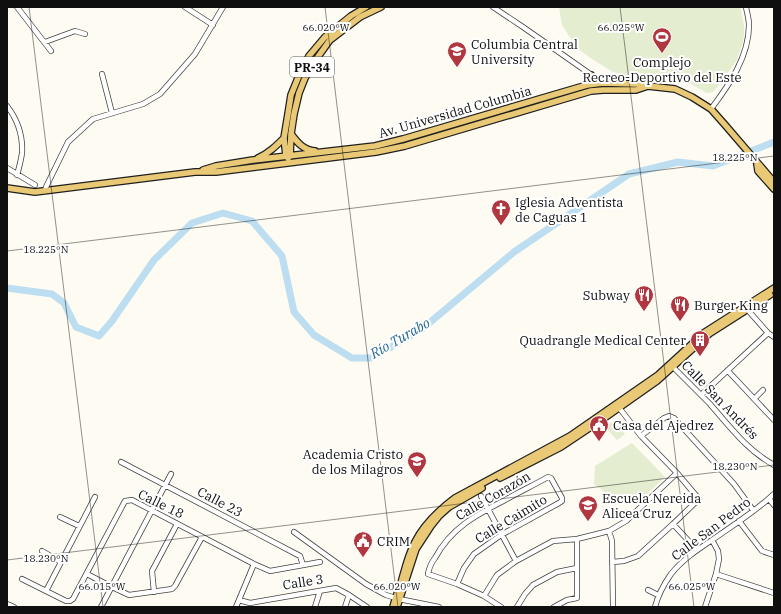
<svg xmlns="http://www.w3.org/2000/svg" width="781" height="614" font-family="'IBM Plex Serif',serif">
<style>
.pitch{fill:#e4edd0}
.lines{fill:none;stroke-linecap:round;stroke-linejoin:round}
.river{stroke:#bcdef0;stroke-width:7}
.minor-casing{stroke:#424242;stroke-width:6}
.major-casing{stroke:#202020;stroke-width:8}
.minor{stroke:#fff;stroke-width:4.5}
.major{stroke:#e9c976;stroke-width:5.5}
.ticks{fill:none;stroke:#0f0f0f;stroke-width:1;stroke-opacity:0.45}
.labels{text-anchor:middle;dominant-baseline:central;stroke-width:4;stroke-linejoin:round;paint-order:stroke}
.shield{fill:#fff;stroke:#575757;stroke-width:1}
.shield-label{font-size:12px;font-weight:bold;fill:#0f0f0f}
.poi-label{font-size:13px;fill:#0f0f0f;stroke:#fff;text-anchor:start}
.street-label{font-size:13px;fill:#0f0f0f;stroke:#fff}
.water-label{font-size:14px;font-style:italic;fill:#256894;stroke:#fff}
.ticks-label{font-size:10px;text-anchor:middle;fill:#0f0f0f;stroke:#fff;stroke-width:4;stroke-linejoin:round;paint-order:stroke}
</style>
<rect width="100%" height="100%" fill="#fefbf2"/>
<path class="pitch" d="M 559,7 L 740,7 L 744,26 L 744,36 L 742,45 L 737,60 L 718,86 L 713,92 L 707,93 L 691,84 L 665,79 L 635,77 L 613,72 L 592,59 L 577,48 L 562,25 Z
M 613,421 L 625,434 L 617,440 L 605,427 Z
M 632,443 L 665,477 L 647,494 L 633,498 L 618,496 L 606,493 L 594,484 L 595,466 Z"/>
<g class="lines">
<path class="river" d="M 7,288 L 52,294 L 64,303 L 76,327 L 99,336 L 112,321 L 154,260 L 192,223 L 223,213 L 252,221 L 282,256 L 294,312 L 314,335 L 352,358 L 372,358 L 422,329 L 514,252 L 629,174 L 678,162 L 713,166 L 774,142"/>
<g class="minor-casing">
<path id="minor" d="M 17,7 L 51,51
M 185,7 L 213,25
M 493,7 L 523,27 L 603,83
M 45,42 L 75,31 L 85,34
M 102,74 L 112,113
M 7,106 C 17,119 23,136 22,153 C 21,160 19,168 17,175
M 711,109 C 729,85 749,57 749,25 C 749,19 747,13 746,7
M 7,168 L 35,185
M 45,191 L 46,187 L 68,142 L 93,119 L 143,104 L 160,94 L 195,54 L 223,7
M 746,308 L 768,333 L 774,337
M 671,365 C 684,378 697,391 710,404 C 729,426 748,451 774,465
M 728,371 L 774,420
M 701,395 L 768,333
M 754,399 L 763,390
M 641,436 L 664,418 L 669,416 L 674,418 L 734,484 L 753,510
M 121,462 L 300,556 L 303,565
M 481,496 L 516,561
M 769,499 L 774,505
M 60,517 L 79,526
M 739,521 L 762,551 L 774,555
M 673,524 L 697,550
M 609,531 L 612,541 L 613,607
M 294,532 L 366,584 L 386,595 L 399,599 L 439,607
M 42,551 L 61,562
M 612,562 L 624,561 L 638,556 L 673,524 L 699,499 L 677,473 L 641,436 L 617,405
M 87,574 L 112,587 L 129,595 L 172,589 L 175,586 L 202,537
M 716,574 L 774,593
M 22,579 L 66,601 L 70,601 L 73,599 L 125,501 L 132,500 L 254,564 L 270,571 L 320,562
M 457,584 L 464,568 L 474,554 L 501,535 L 559,503 L 562,501 L 562,498 L 551,478 L 548,477 C 534,485 519,492 505,500 C 476,515 451,528 435,558 C 431,563 429,568 428,574 L 457,584 L 484,596 L 501,607
M 648,590 L 658,595
M 46,591 L 95,497
M 154,592 L 152,571 L 177,524
M 484,596 L 497,575 L 516,561 L 553,541 L 577,539 L 609,531 L 626,521 L 677,473
M 239,600 L 250,603 L 336,588 L 349,595 L 367,607
M 7,604 L 14,607
M 101,607 L 171,474
M 236,607 L 254,564
M 315,607 L 320,591
M 345,607 L 349,595
M 517,607 L 525,594 L 533,585 L 557,572 L 577,568
M 554,607 L 567,600 L 577,598 L 577,539
M 655,607 C 658,595 664,584 671,574 C 682,560 697,550 712,540 C 732,526 756,511 774,494
M 705,607 L 716,574 L 719,559 L 718,551 L 712,540"/>
</g>
<g class="major-casing">
<path id="major" d="M 587,85 L 591,79 L 591,75
M 291,134 C 297,142 303,150 315,151
M 258,158 C 269,153 276,146 284,138
M 288,158 L 286,156 L 284,138 L 288,114 L 291,95 L 300,73 L 309,56 L 325,37 L 351,16 L 366,7
M 288,158 L 290,156 L 291,134 L 294,114 L 299,93 L 305,78 L 315,61 L 330,40 L 360,17 L 381,7
M 757,164 L 758,171 L 774,189
M 203,170 L 216,166 L 253,160 L 375,146 L 403,139 L 587,85 L 603,83 L 637,84 L 648,86 L 675,89 L 692,97 L 711,109 L 726,126 L 774,182
M 7,188 L 35,192 L 195,172 L 216,172 L 376,152 L 405,146 L 591,91 L 603,90 L 636,90 L 648,86
M 500,478 L 561,447 L 603,419 L 657,381 L 709,334 L 770,295
M 393,607 C 395,599 398,591 401,583 C 405,569 408,555 415,542 C 424,524 439,510 455,498 L 570,436 L 658,375 L 705,332 L 774,288
M 397,607 L 416,549 L 431,526 L 439,516 L 449,507 L 482,488"/>
</g>
<use href="#minor" class="minor"/>
<use href="#major" class="major"/>
</g>
<path class="ticks" d="M 29,7 L 103,607M 325,7 L 398,607M 620,7 L 694,607M 7,251 L 774,156M 7,560 L 774,465"/>
<defs>
<g id="stadium-pin" transform="scale(1)"><path d="M0 17L-7.5 6A9.5 9.5 0 1 1 7.5 6Z" fill="#b03640" stroke="#fff"/><path d="M0-5a6.5 5 0 1 0 0 10a6.5 5 0 1 0 0-10ZM-3.5-1.8h7v3.6h-7Z" fill="#fff"/></g>
<g id="university-pin" transform="scale(1)"><path d="M0 17L-7.5 6A9.5 9.5 0 1 1 7.5 6Z" fill="#b03640" stroke="#fff"/><path d="M0-5L7-2L0 1L-7-2ZM-4 1L0 2.5L4 1V4Q0 6-4 4Z" fill="#fff"/></g>
<g id="church-pin" transform="scale(1)"><path d="M0 17L-7.5 6A9.5 9.5 0 1 1 7.5 6Z" fill="#b03640" stroke="#fff"/><path d="M-1.2-6h2.4v3.5h3.3v2.4h-3.3V6h-2.4V-.1h-3.3v-2.4h3.3Z" fill="#fff"/></g>
<g id="restaurant-pin" transform="scale(1)"><path d="M0 17L-7.5 6A9.5 9.5 0 1 1 7.5 6Z" fill="#b03640" stroke="#fff"/><path d="M-5-6h1v4h1v-4h1v4h1v-4h1v5L-1.5 .5V6h-2V.5L-5-1ZM5-6V6H3V1.5H1.5Q1.5-4 5-6Z" fill="#fff"/></g>
<g id="building-pin" transform="scale(1)"><path d="M0 17L-7.5 6A9.5 9.5 0 1 1 7.5 6Z" fill="#b03640" stroke="#fff"/><path d="M-4-6H4V6H1V3H-1V6H-4ZM-2.5-4.3h1.7v1.8h-1.7ZM.8-4.3h1.7v1.8H.8ZM-2.5-1h1.7V.8h-1.7ZM.8-1h1.7V.8H.8Z" fill="#fff"/></g>
<g id="civic-pin" transform="scale(1)"><path d="M0 17L-7.5 6A9.5 9.5 0 1 1 7.5 6Z" fill="#b03640" stroke="#fff"/><path d="M-.6-6.5H3V-4.5H.6V-3L4-1V1h2V6H-6V1h2V-1L-.6-3ZM-1.2 2.5V6h2.4V2.5Z" fill="#fff"/></g>
<g id="school-pin" transform="scale(1)"><path d="M0 17L-7.5 6A9.5 9.5 0 1 1 7.5 6Z" fill="#b03640" stroke="#fff"/><path d="M0-5L7-2L0 1L-7-2ZM-4 1L0 2.5L4 1V4Q0 6-4 4Z" fill="#fff"/></g>
</defs>
<g fill-rule="evenodd">
<use href="#stadium-pin" x="662" y="37"/>
<use href="#university-pin" x="457" y="51"/>
<use href="#church-pin" x="501" y="209"/>
<use href="#restaurant-pin" x="644" y="295"/>
<use href="#restaurant-pin" x="680" y="305"/>
<use href="#building-pin" x="700" y="340"/>
<use href="#civic-pin" x="599" y="425"/>
<use href="#school-pin" x="417" y="461"/>
<use href="#school-pin" x="588" y="505"/>
<use href="#civic-pin" x="363" y="541"/>
</g>
<g class="labels">
<rect class="shield" x="290" y="57" width="44" height="20" rx="3"/>
<g class="shield-label">
<text x="312" y="67">PR-34</text>
</g>
<g class="poi-label">
<text x="471" y="44">Columbia Central<tspan x="471" dy="15">University</tspan></text>
<text x="662" y="62" text-anchor="middle">Complejo<tspan x="662" dy="15">Recreo-Deportivo del Este</tspan></text>
<text x="515" y="202">Iglesia Adventista<tspan x="515" dy="15">de Caguas 1</tspan></text>
<text x="630" y="295" text-anchor="end">Subway</text>
<text x="694" y="305">Burger King</text>
<text x="686" y="340" text-anchor="end">Quadrangle Medical Center</text>
<text x="613" y="425">Casa del Ajedrez</text>
<text x="403" y="454" text-anchor="end">Academia Cristo<tspan x="403" dy="15">de los Milagros</tspan></text>
<text x="602" y="498">Escuela Nereida<tspan x="602" dy="15">Alicea Cruz</tspan></text>
<text x="377" y="541">CRIM</text>
</g>
<g class="street-label">
<text transform="translate(455 112) rotate(-16)">Av. Universidad Columbia</text>
<text transform="translate(720 400) rotate(46)">Calle San Andrés</text>
<text transform="translate(493 496) rotate(-30)">Calle Corazón</text>
<text transform="translate(220 502) rotate(28)">Calle 23</text>
<text transform="translate(161 504) rotate(26)">Calle 18</text>
<text transform="translate(511 519) rotate(-31)">Calle Caimito</text>
<text transform="translate(711 529) rotate(-37)">Calle San Pedro</text>
<text transform="translate(303 582) rotate(-9)">Calle 3</text>
</g>
<g class="water-label">
<text transform="translate(400 338) rotate(-30)">Río Turabo</text>
</g>
</g>
<g class="ticks-label">
<text x="326" y="31">66.020°W</text>
<text x="621" y="31">66.025°W</text>
<text x="735" y="161">18.225°N</text>
<text x="46" y="253">18.225°N</text>
<text x="735" y="470">18.230°N</text>
<text x="46" y="562">18.230°N</text>
<text x="102" y="590">66.015°W</text>
<text x="397" y="590">66.020°W</text>
<text x="692" y="590">66.025°W</text>
</g>
<rect width="781" height="614" fill="none" stroke="#0f0f0f" stroke-width="16"/>
</svg>
